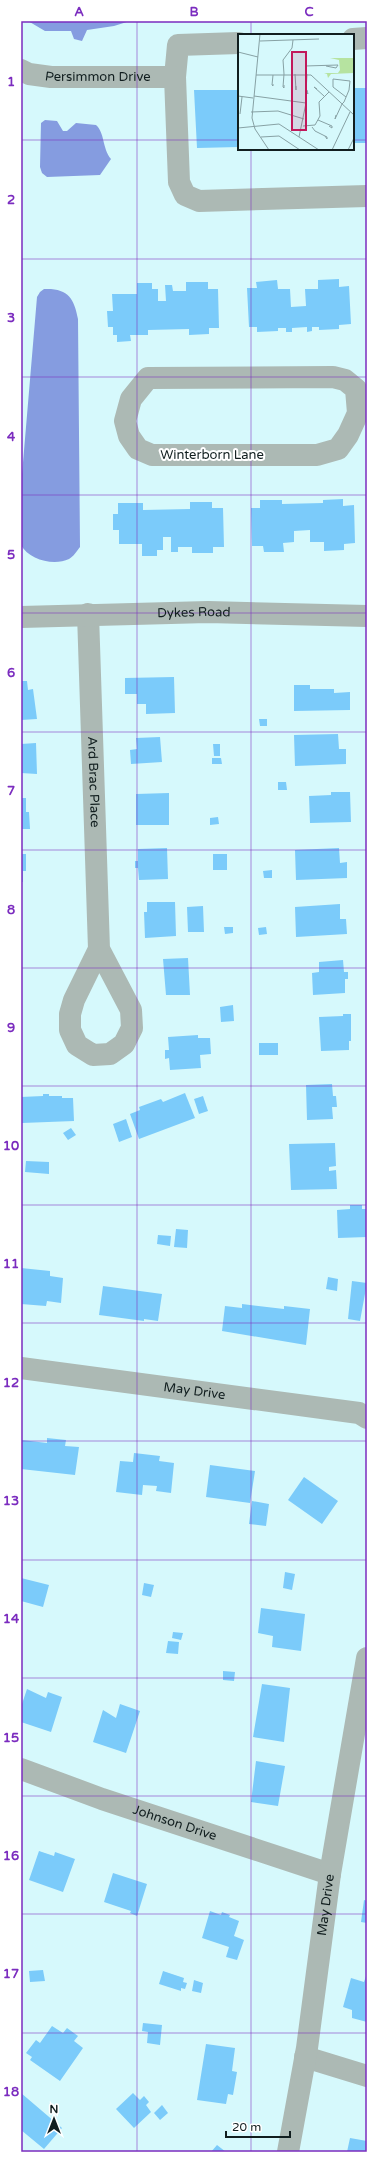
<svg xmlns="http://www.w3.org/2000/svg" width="388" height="2173" font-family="'Varela Round',sans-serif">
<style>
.water{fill:#859ce0}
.building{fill:#7bcbfa}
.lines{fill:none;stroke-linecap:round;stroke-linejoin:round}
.minor{stroke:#acb9b4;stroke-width:22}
.grid{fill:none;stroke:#7b2cbf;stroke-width:1;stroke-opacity:0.55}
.labels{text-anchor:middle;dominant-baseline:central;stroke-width:4;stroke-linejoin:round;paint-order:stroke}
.street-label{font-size:13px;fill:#111e1f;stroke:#fff}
.inset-road{fill:none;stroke:#87a1a4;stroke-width:1}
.view{fill:#c2185b;fill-opacity:0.15;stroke:#c2185b;stroke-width:2}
.inset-edge{fill:none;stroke:#111e1f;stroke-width:2}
.neatline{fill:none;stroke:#7b2cbf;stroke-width:1.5}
.grid-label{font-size:13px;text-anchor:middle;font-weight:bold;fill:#7b2cbf}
</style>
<rect width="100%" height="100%" fill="#d6f9fc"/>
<path class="water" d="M 28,21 L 130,21 L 114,26 L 87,30 L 82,41 L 74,39 L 71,31 L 45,31 Z
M 45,120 L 57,121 L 63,131 L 67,131 L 76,123 L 96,125 C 105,133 102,148 111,159 L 100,175 L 47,177 L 42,173 L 40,167 L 41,123 Z
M 44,289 C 68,288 74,298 78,319 L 80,547 C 77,551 73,557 69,559 C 54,566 29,560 21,545 L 21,486 L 37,297 L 40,292 Z"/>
<path class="building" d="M 353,88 L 367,88 L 367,143 L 353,143 Z
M 194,90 L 239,90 L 239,147 L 197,148 Z
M 339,279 L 339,287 L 349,286 L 351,324 L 339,325 L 339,329 L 319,330 L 319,327 L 312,327 L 312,331 L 307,332 L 307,327 L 292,328 L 292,332 L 286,332 L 286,328 L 278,328 L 278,331 L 257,332 L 257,327 L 249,327 L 247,288 L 257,288 L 256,282 L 277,280 L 278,289 L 290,289 L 291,307 L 306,306 L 305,289 L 318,289 L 318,280 Z
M 186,282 L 208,282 L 208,289 L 218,289 L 219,328 L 209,328 L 209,334 L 189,335 L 189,329 L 148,330 L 148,335 L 130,335 L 131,341 L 117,342 L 117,335 L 113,335 L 113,327 L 108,327 L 107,311 L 113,311 L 112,294 L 137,294 L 137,283 L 152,283 L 152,289 L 158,289 L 158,301 L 166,301 L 165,285 L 172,285 L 173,291 L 186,291 Z
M 343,499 L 343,506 L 354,505 L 355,543 L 344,544 L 344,550 L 324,551 L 324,542 L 310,542 L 310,530 L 294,531 L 294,542 L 283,543 L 284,552 L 264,552 L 263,546 L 252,546 L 251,508 L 260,508 L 260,500 L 282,500 L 282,504 L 323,503 L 323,500 Z
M 190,502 L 212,502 L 212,508 L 223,508 L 224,547 L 213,547 L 213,553 L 192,553 L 192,547 L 178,547 L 178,552 L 171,552 L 171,537 L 163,537 L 163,550 L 157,550 L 157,556 L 142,556 L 142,544 L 119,544 L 119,530 L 113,530 L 113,514 L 118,514 L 118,503 L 143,503 L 143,510 L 190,509 Z
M 174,677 L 175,713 L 146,714 L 146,704 L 137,704 L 137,694 L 125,694 L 125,678 Z
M 21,681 L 27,681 L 28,690 L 33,689 L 37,719 L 21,720 Z
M 294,685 L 310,685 L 310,689 L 334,689 L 334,693 L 350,692 L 350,710 L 294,711 Z
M 259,719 L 267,719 L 267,726 L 260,726 Z
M 338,734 L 339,749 L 346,749 L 346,764 L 295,766 L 294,735 Z
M 160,737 L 162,762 L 131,764 L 130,750 L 137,749 L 136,738 Z
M 36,743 L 37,774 L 21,773 L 21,744 Z
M 213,744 L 220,744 L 220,756 L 214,756 Z
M 212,758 L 221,758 L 222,764 L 212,764 Z
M 278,782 L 286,782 L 287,790 L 278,790 Z
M 331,792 L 350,792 L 351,822 L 310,823 L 309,796 L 331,795 Z
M 169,793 L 169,825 L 136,825 L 136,794 Z
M 21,798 L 26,798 L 26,812 L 29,812 L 30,829 L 21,829 Z
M 218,817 L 219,824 L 210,825 L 210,818 Z
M 167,848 L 168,879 L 139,880 L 138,868 L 135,868 L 135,861 L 138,861 L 138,849 Z
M 339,848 L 340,863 L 347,862 L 347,878 L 296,880 L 295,850 Z
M 21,854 L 26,854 L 26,871 L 23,871 L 23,882 L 21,882 Z
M 213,854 L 227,854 L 227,870 L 213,870 Z
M 272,870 L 272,878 L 264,878 L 263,871 Z
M 147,902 L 175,902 L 176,936 L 145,938 L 144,912 L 147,912 Z
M 340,904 L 340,919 L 346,919 L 347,934 L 296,937 L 295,907 Z
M 203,906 L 204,932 L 188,932 L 187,907 Z
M 224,927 L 233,927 L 233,933 L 225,934 Z
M 266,927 L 267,934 L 259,935 L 258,928 Z
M 188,958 L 190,995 L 166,995 L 163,959 Z
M 343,960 L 344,972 L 348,972 L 348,979 L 345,979 L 345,993 L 313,995 L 312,973 L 319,972 L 319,962 Z
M 233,1005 L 234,1021 L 221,1022 L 220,1007 Z
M 343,1014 L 351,1014 L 351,1041 L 349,1041 L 349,1050 L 321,1051 L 319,1017 L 343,1016 Z
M 198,1035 L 198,1038 L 210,1038 L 211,1054 L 200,1055 L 201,1068 L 170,1070 L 169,1058 L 165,1059 L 165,1050 L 169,1050 L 168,1037 Z
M 259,1043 L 278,1043 L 278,1055 L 259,1055 Z
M 332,1084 L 333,1096 L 336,1096 L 337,1107 L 332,1107 L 333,1119 L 307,1120 L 306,1085 Z
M 185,1093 L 195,1118 L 139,1139 L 130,1114 L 140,1110 L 139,1107 L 161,1099 L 163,1102 Z
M 43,1094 L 49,1094 L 49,1096 L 62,1096 L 62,1098 L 73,1098 L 74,1121 L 22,1123 L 21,1097 L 43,1096 Z
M 203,1096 L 208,1111 L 199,1114 L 194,1099 Z
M 126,1119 L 132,1137 L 119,1142 L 113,1124 Z
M 71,1128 L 76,1135 L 68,1140 L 63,1133 Z
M 335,1143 L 336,1166 L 329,1167 L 329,1171 L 336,1170 L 337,1189 L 291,1190 L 289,1144 Z
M 26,1161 L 49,1162 L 49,1174 L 25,1172 Z
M 350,1205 L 362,1205 L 362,1209 L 367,1209 L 367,1237 L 338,1238 L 337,1210 L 350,1209 Z
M 176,1229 L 188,1230 L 187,1248 L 174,1247 Z
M 158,1235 L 171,1236 L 170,1246 L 157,1244 Z
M 21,1268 L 50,1271 L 50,1276 L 63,1278 L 61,1303 L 47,1301 L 46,1306 L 21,1304 Z
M 328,1277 L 338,1279 L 337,1291 L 326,1289 Z
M 352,1281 L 367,1283 L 360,1321 L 348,1319 Z
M 103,1286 L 162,1294 L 158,1321 L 144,1319 L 144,1321 L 99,1315 Z
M 242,1304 L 284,1309 L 284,1306 L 310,1309 L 306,1345 L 222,1331 L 225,1306 L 242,1308 Z
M 47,1438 L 66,1440 L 65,1446 L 79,1447 L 75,1475 L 21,1469 L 22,1440 L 47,1443 Z
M 134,1453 L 160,1456 L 159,1461 L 174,1463 L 171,1493 L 156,1491 L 157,1486 L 143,1485 L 142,1495 L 116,1492 L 120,1461 L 133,1462 Z
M 210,1465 L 255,1471 L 250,1503 L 206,1497 Z
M 304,1477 L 338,1501 L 322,1524 L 288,1500 Z
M 252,1501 L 269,1504 L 266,1526 L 249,1524 Z
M 285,1572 L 295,1574 L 292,1590 L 283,1588 Z
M 21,1578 L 49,1585 L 43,1607 L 21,1601 Z
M 144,1583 L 154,1585 L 151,1597 L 142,1595 Z
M 261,1608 L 305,1614 L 301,1651 L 272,1647 L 273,1636 L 258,1633 Z
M 173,1632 L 183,1633 L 181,1640 L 172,1638 Z
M 168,1641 L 179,1642 L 178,1654 L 166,1653 Z
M 223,1671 L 235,1672 L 234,1681 L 223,1680 Z
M 262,1684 L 290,1688 L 284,1742 L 253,1737 Z
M 27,1689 L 46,1698 L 48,1692 L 62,1697 L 51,1732 L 21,1722 L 21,1707 Z
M 120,1704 L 140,1711 L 126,1753 L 93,1742 L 103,1710 L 116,1718 Z
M 256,1761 L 285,1766 L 278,1806 L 251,1802 Z
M 39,1851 L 54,1856 L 55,1852 L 75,1859 L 63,1892 L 29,1880 Z
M 113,1873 L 147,1884 L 137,1916 L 130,1913 L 131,1911 L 104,1902 Z
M 364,1900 L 367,1901 L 367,1923 L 361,1922 Z
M 210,1911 L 221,1915 L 222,1912 L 230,1915 L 229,1917 L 239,1921 L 234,1936 L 244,1940 L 237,1960 L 226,1957 L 229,1947 L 202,1938 Z
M 43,1970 L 45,1981 L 30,1982 L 29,1971 Z
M 163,1971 L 184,1978 L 183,1982 L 187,1983 L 185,1989 L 181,1988 L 181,1991 L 159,1984 Z
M 366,1976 L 367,1976 L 367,2022 L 352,2018 L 352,2010 L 343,2007 L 351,1978 L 364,1982 Z
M 194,1980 L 203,1983 L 201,1993 L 192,1991 Z
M 143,2023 L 162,2025 L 160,2045 L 147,2043 L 148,2032 L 142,2031 Z
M 52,2026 L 63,2033 L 67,2028 L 78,2036 L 74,2041 L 83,2048 L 60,2081 L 30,2060 L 32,2057 L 26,2053 L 36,2040 L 40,2043 Z
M 206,2044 L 235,2048 L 232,2071 L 237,2072 L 233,2095 L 228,2094 L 226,2104 L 197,2100 Z
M 21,2093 L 62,2128 L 44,2149 L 21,2130 Z
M 133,2093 L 140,2100 L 144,2096 L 149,2102 L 146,2105 L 151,2112 L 134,2128 L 116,2109 Z
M 162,2105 L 168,2113 L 160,2120 L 154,2113 Z
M 350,2138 L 367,2141 L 367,2152 L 347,2152 Z
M 217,2145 L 226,2152 L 211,2152 Z"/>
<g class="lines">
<g class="minor">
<path d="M 353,39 L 367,38"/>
<path d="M 239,43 L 178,45 L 175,77 L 179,182 L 185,195 L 199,201 L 367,196"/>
<path id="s1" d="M 21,70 L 29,74 L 51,77 L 175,77"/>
<path d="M 333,377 L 345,380 L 356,389 L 358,413 L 348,435 L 338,449 L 317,455 L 152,455 L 138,449 L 129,436 L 125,421 L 131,399 L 148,378 Z"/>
<path id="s2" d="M 88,614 L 99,949 L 74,1000 L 70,1014 L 70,1030 L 77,1045 L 93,1055 L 110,1054 L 124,1044 L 132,1028 L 131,1010 L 99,949"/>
<path id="s3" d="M 21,617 L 208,612 L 367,616"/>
<path id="s4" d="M 21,1368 L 359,1413 L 367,1418"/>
<path id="s5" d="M 21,1769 L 102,1799 L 330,1874"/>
<path d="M 305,2057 L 367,2076"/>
<path id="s6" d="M 288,2152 L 307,2048 L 330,1874 L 367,1658"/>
</g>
</g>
<path class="grid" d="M 137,21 L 137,2152M 251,21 L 251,35M 21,140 L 239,140M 353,140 L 367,140M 251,149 L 251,2152M 21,259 L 367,259M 21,377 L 367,377M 21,495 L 367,495M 21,613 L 367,613M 21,732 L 367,732M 21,850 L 367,850M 21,968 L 367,968M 21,1086 L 367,1086M 21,1205 L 367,1205M 21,1323 L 367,1323M 21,1441 L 367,1441M 21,1560 L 367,1560M 21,1678 L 367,1678M 21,1796 L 367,1796M 21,1914 L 367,1914M 21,2033 L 367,2033"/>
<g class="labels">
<g class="street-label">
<text stroke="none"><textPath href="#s1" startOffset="78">Persimmon Drive</textPath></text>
<text x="212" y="455">Winterborn Lane</text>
<text stroke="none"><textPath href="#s3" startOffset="173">Dykes Road</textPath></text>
<text stroke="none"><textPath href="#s2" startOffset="168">Ard Brac Place</textPath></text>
<text stroke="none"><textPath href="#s4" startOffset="175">May Drive</textPath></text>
<text stroke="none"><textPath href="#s5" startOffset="163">Johnson Drive</textPath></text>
<text stroke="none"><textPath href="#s6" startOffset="250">May Drive</textPath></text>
</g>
</g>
<g transform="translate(238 34)">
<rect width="116" height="116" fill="#d6f9fc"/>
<path d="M 92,24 L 116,24 L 116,39 L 93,40 L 90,44 L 89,40 L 86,39 L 100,39 L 102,36 L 101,26 Z" fill="#b6e3a0"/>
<path class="inset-road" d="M 22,0 L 14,84 L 17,95 L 31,116M 22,7 L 81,5M 0,18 L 20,23M 67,32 L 100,31 L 98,34 L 88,32M 46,40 L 45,26 L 54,14 L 55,6M 46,40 L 45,53 L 46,54 L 46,51M 57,40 L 58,56 L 58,52M 69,40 L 68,58 L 70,60 L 69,56M 18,41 L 73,41 L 116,81M 35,41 L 34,51 L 35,52 L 35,50M 79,55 L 76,53 L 86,62M 0,62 L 15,64M 16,62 L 68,69 L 61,103M 104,70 L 106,68 L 111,56 L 112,47 L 95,45 L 95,53 L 108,63M 13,78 L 40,77 L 66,85M 2,80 L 4,63M 98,81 L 97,85 L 104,70M 80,86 L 94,92 L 94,94 L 91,92M 65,92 L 77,91 L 82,82 L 81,68 L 91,58M 74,93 L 77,97 L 89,103 L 89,105 L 87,102M 0,94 L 41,90 L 81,116M 23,103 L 41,102 L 62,116M 94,116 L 112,78M 110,116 L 116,104"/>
<path class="view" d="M 54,18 L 68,18 L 68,96 L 54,96 Z"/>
<rect width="116" height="116" class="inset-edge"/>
</g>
<rect width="388" height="2173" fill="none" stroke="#ffffff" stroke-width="44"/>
<g transform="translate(54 2119)" stroke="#ffffff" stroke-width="3" paint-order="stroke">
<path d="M0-3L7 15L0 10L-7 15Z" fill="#111e1f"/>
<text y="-6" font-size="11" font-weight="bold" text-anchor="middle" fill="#111e1f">N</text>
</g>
<path d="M226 2131v6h64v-6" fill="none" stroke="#111e1f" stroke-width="2"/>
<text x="232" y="2131" font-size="12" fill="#111e1f" stroke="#ffffff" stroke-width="3" paint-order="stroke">20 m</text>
<rect x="22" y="22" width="344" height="2129" class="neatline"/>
<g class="grid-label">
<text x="79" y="16">A</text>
<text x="194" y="16">B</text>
<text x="309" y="16">C</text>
<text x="11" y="86">1</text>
<text x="11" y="204">2</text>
<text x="11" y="322">3</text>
<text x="11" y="441">4</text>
<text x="11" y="559">5</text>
<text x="11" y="677">6</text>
<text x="11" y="795">7</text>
<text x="11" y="914">8</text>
<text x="11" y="1032">9</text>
<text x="11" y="1150">10</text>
<text x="11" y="1268">11</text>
<text x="11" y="1387">12</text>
<text x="11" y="1505">13</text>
<text x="11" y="1623">14</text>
<text x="11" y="1742">15</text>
<text x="11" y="1860">16</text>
<text x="11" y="1978">17</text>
<text x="11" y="2096">18</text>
</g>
</svg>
